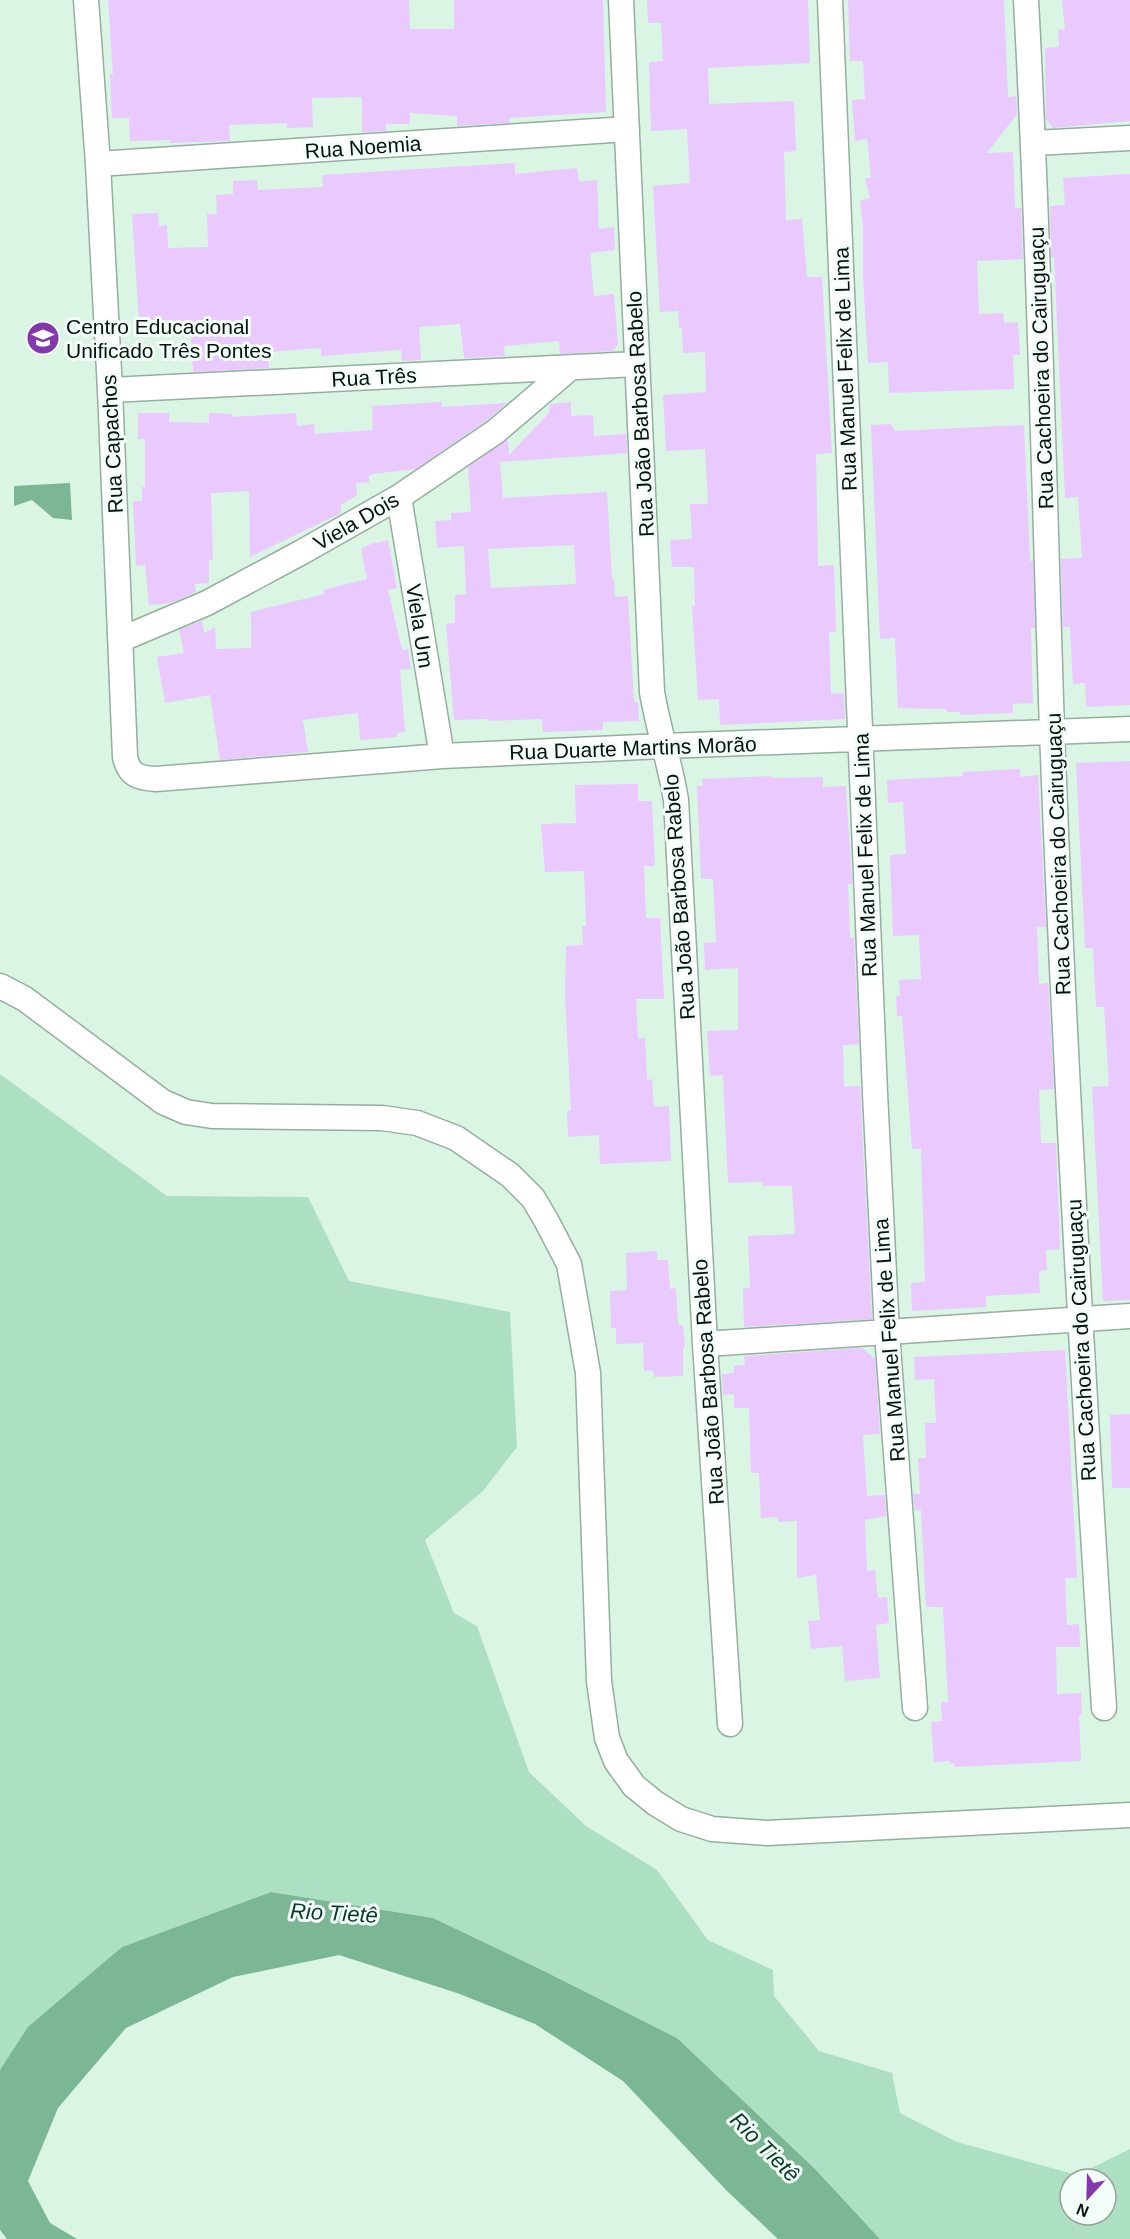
<svg xmlns="http://www.w3.org/2000/svg" width="1130" height="2239" font-family="Helvetica,sans-serif">
<style>
.green{fill:#ade0c3;fill-rule:evenodd}
.water{fill:#7bb695}
.building{fill:#e9c9fe;fill-rule:evenodd}
.lines{fill:none;stroke-linecap:round;stroke-linejoin:round}
.minor-casing{stroke:#95ae9f;stroke-width:27}
.minor{stroke:#fff;stroke-width:24}
.labels{text-anchor:middle;dominant-baseline:central;stroke-width:6;stroke-linejoin:round;paint-order:stroke}
.street-label{font-size:21px;fill:#08110c;stroke:#f4fef8}
.poi-label{font-size:21px;fill:#08110c;stroke:#f4fef8;text-anchor:start}
.water-label{font-size:22px;font-style:italic;fill:#083b25;stroke:#f4fef8}
</style>
<rect width="100%" height="100%" fill="#dbf5e5"/>
<path class="green" d="M 0,1074 L 167,1196 L 308,1197 L 349,1281 L 510,1312 L 517,1447 L 483,1491 L 425,1540 L 454,1613 L 477,1626 L 529,1772 L 586,1826 L 657,1870 L 708,1940 L 773,1970 L 774,1996 L 819,2051 L 892,2073 L 900,2113 L 957,2142 L 1077,2175 L 1130,2149 L 1130,2239 L 880,2239 L 815,2169 L 677,2038 L 542,1970 L 433,1918 L 271,1892 L 122,1947 L 0,2070 ZM 1070,2179 L 1106,2179 L 1106,2215 L 1070,2215 Z"/>
<path class="water" d="M 70,483 L 72,520 L 53,518 L 32,500 L 14,506 L 14,486 Z
M 271,1892 L 433,1918 L 542,1970 L 677,2038 L 815,2169 L 880,2239 L 778,2239 L 727,2191 L 623,2081 L 535,2024 L 457,1993 L 339,1955 L 233,1977 L 126,2028 L 58,2108 L 28,2181 L 50,2223 L 77,2239 L 7,2239 L 0,2230 L 0,2070 L 28,2027 L 122,1947 Z"/>
<path class="building" d="M 108,0 L 409,0 L 410,29 L 454,29 L 454,0 L 603,0 L 606,112 L 509,118 L 509,123 L 457,126 L 457,116 L 410,113 L 410,124 L 386,124 L 386,131 L 362,132 L 362,97 L 312,98 L 313,127 L 287,128 L 287,123 L 229,125 L 230,141 L 170,143 L 170,140 L 130,141 L 129,118 L 112,118 L 110,74 L 113,74 Z
M 647,0 L 808,0 L 810,63 L 708,68 L 709,104 L 794,101 L 796,151 L 784,152 L 786,220 L 802,219 L 807,277 L 822,277 L 832,453 L 816,454 L 818,566 L 834,565 L 836,632 L 829,632 L 831,694 L 844,693 L 845,719 L 720,725 L 719,699 L 698,700 L 692,606 L 695,606 L 694,567 L 672,567 L 670,540 L 692,539 L 690,504 L 708,504 L 705,449 L 666,451 L 663,395 L 706,392 L 705,352 L 683,353 L 682,328 L 679,328 L 678,311 L 660,312 L 653,186 L 690,183 L 687,129 L 651,131 L 649,62 L 663,61 L 661,23 L 648,23 Z
M 848,0 L 1004,0 L 1008,97 L 1016,96 L 1017,114 L 987,153 L 1013,152 L 1015,208 L 1021,208 L 1023,259 L 977,261 L 979,314 L 1003,313 L 1004,323 L 1018,322 L 1020,355 L 1013,355 L 1014,389 L 889,393 L 888,362 L 868,363 L 863,278 L 863,224 L 860,201 L 870,198 L 865,179 L 871,177 L 867,139 L 855,141 L 852,100 L 865,99 L 863,61 L 850,61 Z
M 1062,0 L 1130,0 L 1130,121 L 1053,128 L 1046,119 L 1045,48 L 1059,47 L 1058,30 L 1065,29 Z
M 515,163 L 515,174 L 577,168 L 579,182 L 597,180 L 599,229 L 614,227 L 615,250 L 590,253 L 594,296 L 614,294 L 618,344 L 613,351 L 560,354 L 559,341 L 504,346 L 505,356 L 464,358 L 460,324 L 419,327 L 421,360 L 402,361 L 401,350 L 321,356 L 321,348 L 268,352 L 269,368 L 193,372 L 191,336 L 140,337 L 132,214 L 158,213 L 159,226 L 167,225 L 168,248 L 208,247 L 207,214 L 217,214 L 216,195 L 233,194 L 233,181 L 257,180 L 258,190 L 323,187 L 322,175 Z
M 1130,174 L 1130,705 L 1086,707 L 1085,683 L 1073,684 L 1070,627 L 1063,627 L 1061,559 L 1082,558 L 1078,497 L 1065,498 L 1054,257 L 1051,257 L 1050,206 L 1065,205 L 1063,178 Z
M 442,402 L 442,407 L 507,403 L 486,421 L 416,469 L 372,474 L 369,476 L 369,482 L 356,483 L 357,495 L 341,505 L 341,513 L 250,557 L 249,491 L 211,493 L 213,560 L 209,560 L 209,583 L 195,584 L 196,592 L 171,603 L 149,605 L 145,565 L 136,566 L 133,501 L 142,501 L 142,487 L 145,487 L 145,439 L 138,439 L 138,413 L 169,413 L 169,422 L 209,423 L 209,413 L 232,414 L 232,417 L 296,413 L 297,426 L 314,424 L 315,434 L 373,430 L 372,406 Z
M 571,402 L 571,416 L 593,415 L 594,436 L 626,434 L 627,453 L 500,462 L 503,498 L 607,492 L 612,579 L 614,579 L 615,597 L 628,596 L 634,702 L 638,702 L 639,721 L 603,722 L 603,730 L 543,732 L 542,719 L 489,721 L 489,719 L 454,720 L 446,624 L 455,623 L 455,595 L 466,594 L 464,546 L 437,548 L 435,521 L 451,520 L 451,513 L 471,512 L 468,467 L 508,439 L 509,455 L 549,413 L 550,404 ZM 574,545 L 576,584 L 491,588 L 488,549 Z
M 891,424 L 895,431 L 1024,425 L 1030,561 L 1033,561 L 1035,628 L 1031,628 L 1033,703 L 1013,704 L 1013,713 L 960,715 L 960,712 L 947,712 L 946,709 L 898,708 L 895,638 L 880,639 L 871,425 Z
M 388,540 L 397,588 L 388,590 L 402,650 L 408,649 L 411,669 L 400,670 L 405,732 L 397,733 L 397,737 L 360,740 L 358,713 L 303,720 L 308,752 L 220,760 L 210,695 L 165,703 L 157,657 L 184,653 L 179,630 L 202,621 L 204,633 L 215,627 L 216,649 L 251,648 L 251,612 L 324,594 L 323,590 L 367,579 L 361,549 L 371,544 Z
M 1130,761 L 1130,1300 L 1103,1301 L 1092,1087 L 1109,1086 L 1104,1007 L 1096,1007 L 1093,948 L 1085,948 L 1076,763 Z
M 1020,769 L 1020,777 L 1038,775 L 1046,927 L 1037,927 L 1039,984 L 1048,983 L 1054,1089 L 1039,1090 L 1041,1143 L 1056,1143 L 1060,1249 L 1046,1250 L 1047,1270 L 1039,1271 L 1040,1293 L 986,1296 L 986,1307 L 912,1311 L 911,1283 L 925,1282 L 921,1149 L 912,1149 L 902,1016 L 897,1016 L 896,996 L 900,995 L 899,980 L 921,979 L 919,935 L 893,936 L 890,855 L 906,854 L 903,802 L 888,803 L 887,780 L 963,776 L 963,772 Z
M 772,776 L 772,778 L 823,777 L 823,787 L 846,786 L 852,884 L 848,884 L 850,938 L 854,938 L 859,1044 L 843,1045 L 844,1087 L 860,1086 L 872,1319 L 744,1327 L 743,1288 L 750,1288 L 748,1236 L 795,1234 L 792,1186 L 763,1186 L 763,1182 L 728,1183 L 723,1075 L 710,1076 L 707,1031 L 738,1030 L 738,968 L 705,970 L 704,943 L 716,942 L 713,879 L 701,879 L 697,786 L 703,786 L 702,779 Z
M 638,784 L 638,801 L 652,801 L 655,866 L 644,866 L 646,918 L 660,918 L 664,999 L 636,999 L 638,1039 L 645,1038 L 647,1080 L 652,1079 L 654,1107 L 669,1106 L 671,1161 L 600,1164 L 599,1135 L 568,1137 L 567,1111 L 571,1111 L 565,996 L 566,946 L 583,945 L 582,926 L 586,926 L 584,871 L 545,872 L 541,824 L 576,823 L 575,785 Z
M 657,1251 L 657,1260 L 668,1260 L 670,1289 L 676,1288 L 678,1325 L 683,1325 L 685,1347 L 683,1347 L 683,1376 L 654,1377 L 653,1370 L 644,1371 L 643,1343 L 616,1344 L 616,1328 L 611,1328 L 610,1291 L 627,1290 L 626,1253 Z
M 862,1348 L 875,1359 L 880,1434 L 863,1435 L 867,1496 L 885,1495 L 886,1516 L 865,1520 L 867,1571 L 875,1570 L 878,1598 L 887,1597 L 889,1623 L 876,1625 L 880,1678 L 845,1681 L 842,1646 L 811,1649 L 808,1621 L 820,1620 L 816,1575 L 797,1578 L 797,1521 L 778,1522 L 778,1517 L 761,1518 L 759,1473 L 751,1473 L 749,1408 L 734,1408 L 734,1394 L 723,1395 L 722,1374 L 734,1373 L 734,1366 L 745,1365 L 744,1356 Z
M 1065,1350 L 1077,1578 L 1065,1578 L 1067,1625 L 1079,1624 L 1080,1647 L 1056,1647 L 1057,1694 L 1081,1693 L 1082,1715 L 1079,1715 L 1081,1761 L 954,1767 L 954,1763 L 951,1764 L 950,1761 L 934,1762 L 931,1722 L 942,1721 L 941,1702 L 948,1702 L 943,1607 L 926,1607 L 921,1510 L 915,1511 L 913,1494 L 920,1494 L 918,1458 L 926,1458 L 925,1423 L 936,1423 L 935,1402 L 934,1379 L 915,1380 L 914,1357 Z
M 1130,1414 L 1130,1488 L 1112,1488 L 1110,1415 Z"/>
<g class="lines">
<g class="minor-casing">
<path id="minor" d="M 86,0 L 98,164 L 110,390 L 125,757 C 129,775 138,778 156,779 L 442,756 L 664,746 L 1130,729
M 621,0 L 652,692 C 658,728 670,763 676,800 L 705,1344 L 730,1724
M 830,0 L 875,1093 L 887,1333 L 915,1708
M 1026,0 C 1039,243 1044,486 1052,730 C 1064,1056 1083,1382 1104,1708
M 1034,143 L 1130,138
M 98,164 L 627,129
M 110,390 L 637,364
M 399,497 L 442,756
M 122,639 L 207,603 L 302,552 L 399,497 L 495,432 L 570,368
M 0,986 L 25,999 L 163,1102 L 186,1112 L 212,1116 L 382,1118 L 417,1123 L 456,1138 L 510,1175 L 533,1198 L 546,1220 L 569,1264 L 588,1373 L 599,1681 L 607,1738 L 616,1761 L 634,1786 L 655,1803 L 681,1819 L 712,1829 L 767,1833 L 1130,1815
M 705,1344 L 1130,1316"/>
</g>
<use href="#minor" class="minor"/>
</g>
<defs>
<g id="school-disc" transform="scale(1.725)"><circle r="9.5" fill="#8339ab" stroke="#f4fef8"/><path d="M0-5L7-2L0 1L-7-2ZM-4 1L0 2.5L4 1V4Q0 6-4 4Z" fill="#fff"/></g>
</defs>
<g fill-rule="evenodd">
<use href="#school-disc" x="43" y="338"/>
</g>
<g class="labels">
<g class="street-label">
<text transform="translate(363 147) rotate(-4)">Rua Noemia</text>
<text transform="translate(1041 368) rotate(-92)">Rua Cachoeira do Cairuguaçu</text>
<text transform="translate(845 369) rotate(-92)">Rua Manuel Felix de Lima</text>
<text transform="translate(374 377) rotate(-3)">Rua Três</text>
<text transform="translate(640 414) rotate(-93)">Rua João Barbosa Rabelo</text>
<text transform="translate(112 444) rotate(-93)">Rua Capachos</text>
<text transform="translate(356 521) rotate(-30)">Viela Dois</text>
<text transform="translate(420 626) rotate(81)">Viela Um</text>
<text transform="translate(633 748) rotate(-2)">Rua Duarte Martins Morão</text>
<text transform="translate(1058 854) rotate(-92)">Rua Cachoeira do Cairuguaçu</text>
<text transform="translate(865 855) rotate(-92)">Rua Manuel Felix de Lima</text>
<text transform="translate(679 897) rotate(-94)">Rua João Barbosa Rabelo</text>
<text transform="translate(889 1340) rotate(-94)">Rua Manuel Felix de Lima</text>
<text transform="translate(1081 1340) rotate(-93)">Rua Cachoeira do Cairuguaçu</text>
<text transform="translate(708 1382) rotate(-94)">Rua João Barbosa Rabelo</text>
</g>
<g class="poi-label">
<text x="66" y="326">Centro Educacional<tspan x="66" dy="24">Unificado Três Pontes</tspan></text>
</g>
<g class="water-label">
<text transform="translate(334 1913) rotate(3)">Rio Tietê</text>
<text transform="translate(765 2147) rotate(45)">Rio Tietê</text>
</g>
</g>
<g transform="translate(1088 2197) rotate(202)"><circle r="28" fill="#f4fef8" stroke="#969f9a" stroke-width="1.5"/>
<path d="M0-4.5L10 22L0 15L-10 22Z" fill="#8339ab"/>
<text y="-9" font-size="16" font-weight="bold" text-anchor="middle" fill="#08110c">N</text>
</g>
</svg>
